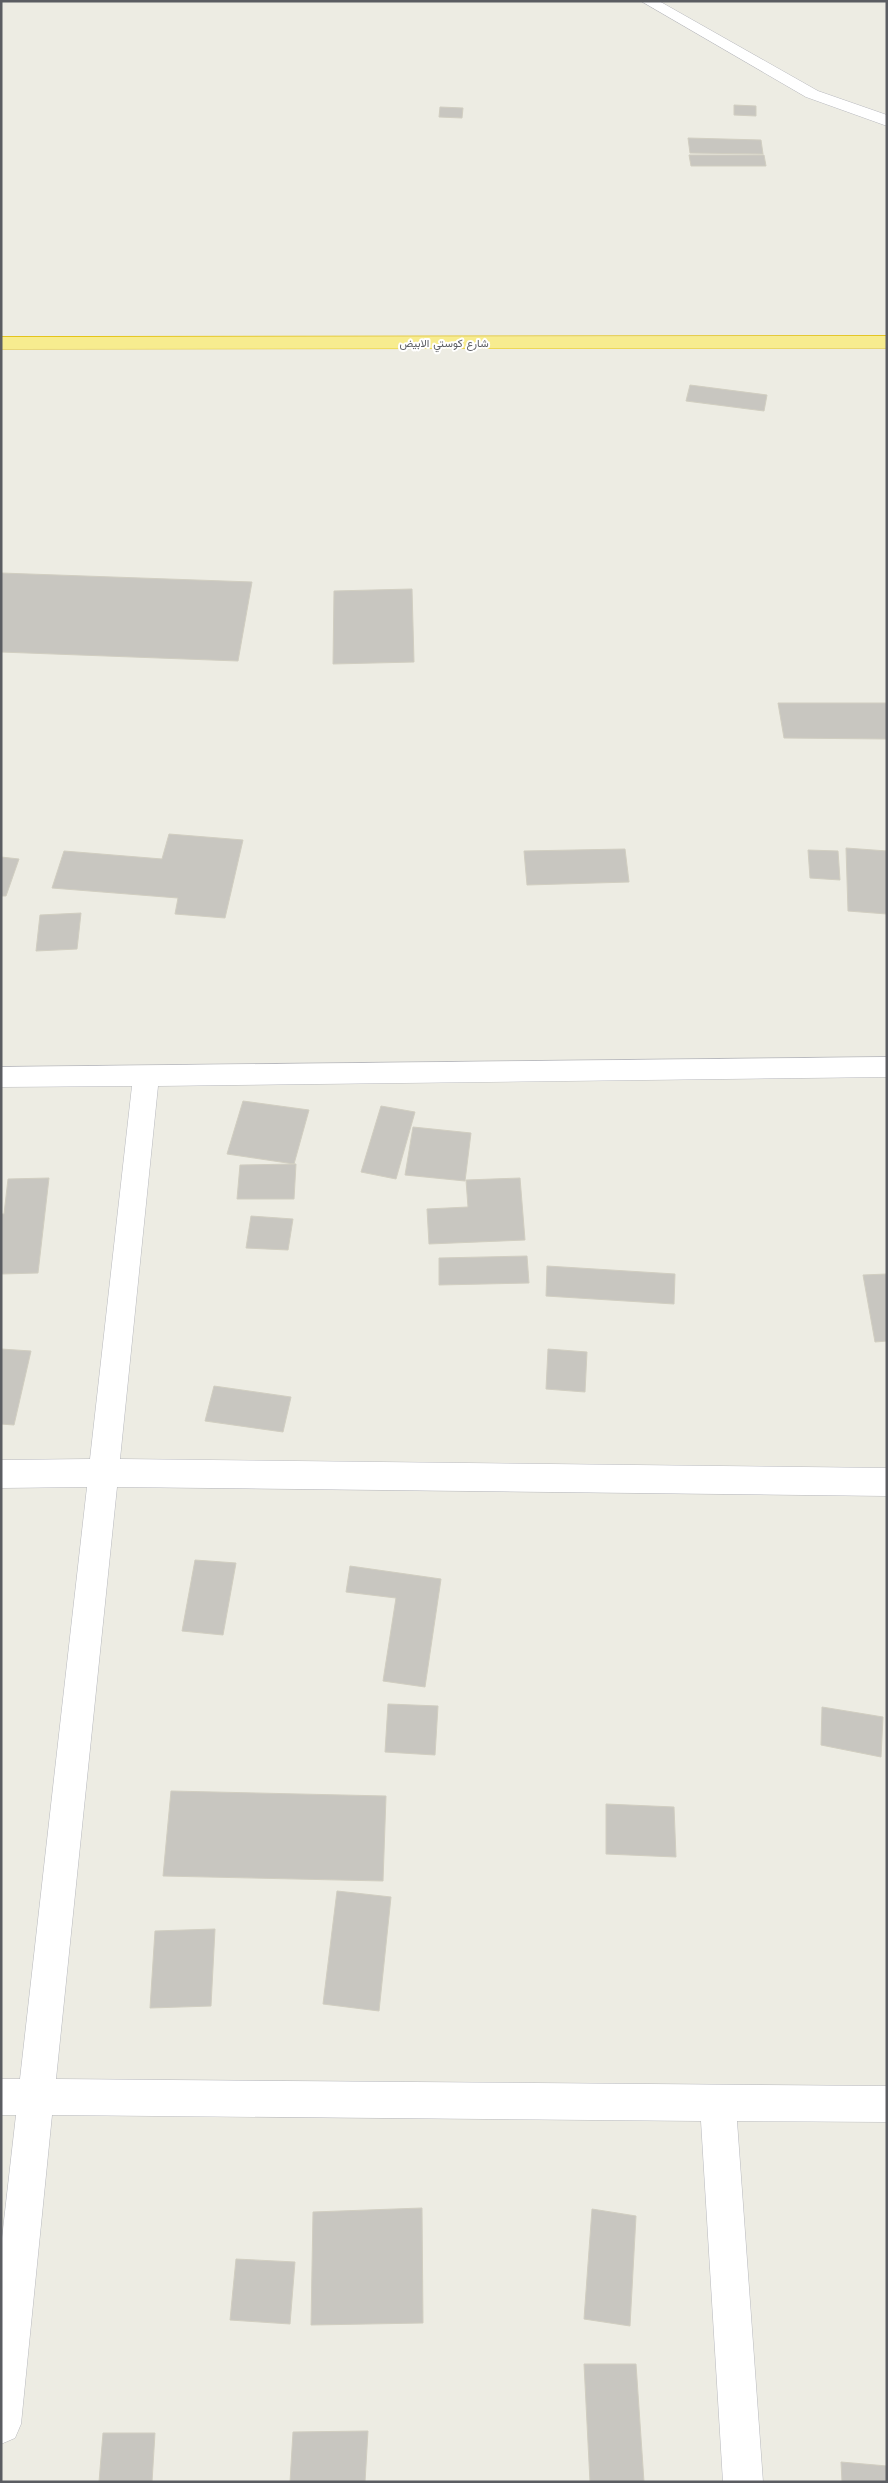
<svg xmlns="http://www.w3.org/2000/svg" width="888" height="2483" font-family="'Work Sans',Vazirmatn,sans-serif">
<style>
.building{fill:#c8c6c0;stroke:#d1cec1}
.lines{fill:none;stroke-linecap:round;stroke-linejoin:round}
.street-casing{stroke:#b8b9be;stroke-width:1}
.highway-casing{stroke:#e3c00c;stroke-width:1}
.street{fill:#fff;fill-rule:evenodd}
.highway{fill:#f7ec8f;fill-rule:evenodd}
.labels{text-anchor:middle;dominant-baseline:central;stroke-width:4;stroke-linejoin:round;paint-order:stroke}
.far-street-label{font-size:11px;fill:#5b5d62;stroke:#fff}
</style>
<rect width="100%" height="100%" fill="#edece3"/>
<path class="building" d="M 734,105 L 756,106 L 756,116 L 734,115 Z
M 440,107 L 463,108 L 462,118 L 439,117 Z
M 688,138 L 761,140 L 763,154 L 690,153 Z
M 689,155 L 764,155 L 766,166 L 691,166 Z
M 690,385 L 767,395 L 764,411 L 686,401 Z
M 1,573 L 252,582 L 238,661 L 1,652 Z
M 412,589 L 414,662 L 333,664 L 334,591 Z
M 778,703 L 887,703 L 887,739 L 784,738 Z
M 169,834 L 243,840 L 225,918 L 175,914 L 178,898 L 52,888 L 64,851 L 162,859 Z
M 846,848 L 887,851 L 887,914 L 848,911 Z
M 625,849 L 629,882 L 527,885 L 524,851 Z
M 808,850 L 838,851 L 840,880 L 810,878 Z
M 1,857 L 19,859 L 6,896 L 1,896 Z
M 81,913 L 77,949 L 36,951 L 40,915 Z
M 243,1101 L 309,1110 L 294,1164 L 227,1154 Z
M 381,1106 L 415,1112 L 396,1179 L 361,1172 Z
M 413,1127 L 471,1133 L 465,1181 L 405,1175 Z
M 296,1164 L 294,1199 L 237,1199 L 240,1165 Z
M 49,1178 L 38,1273 L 1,1274 L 1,1214 L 4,1214 L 8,1179 Z
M 520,1178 L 525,1240 L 429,1244 L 427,1209 L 468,1207 L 466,1180 Z
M 251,1216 L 293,1219 L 288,1250 L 246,1248 Z
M 527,1256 L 529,1283 L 439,1285 L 439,1258 Z
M 547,1266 L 675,1274 L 674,1304 L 546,1296 Z
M 887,1274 L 887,1341 L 875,1342 L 863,1275 Z
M 1,1349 L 31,1351 L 14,1425 L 1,1424 Z
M 548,1349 L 587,1352 L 585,1392 L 546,1389 Z
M 214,1386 L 291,1397 L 283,1432 L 205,1421 Z
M 195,1560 L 236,1563 L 223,1635 L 182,1631 Z
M 350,1566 L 441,1579 L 425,1687 L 383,1681 L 396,1598 L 346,1592 Z
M 388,1704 L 438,1706 L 435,1755 L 385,1752 Z
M 822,1707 L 883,1717 L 881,1757 L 821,1745 Z
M 171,1791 L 386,1796 L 383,1881 L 163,1876 Z
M 606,1804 L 674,1807 L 676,1857 L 606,1854 Z
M 337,1891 L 391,1897 L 379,2011 L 323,2004 Z
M 215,1929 L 211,2006 L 150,2008 L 155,1931 Z
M 422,2208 L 423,2323 L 311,2325 L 313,2212 Z
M 592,2209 L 636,2216 L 630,2326 L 584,2319 Z
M 236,2259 L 295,2262 L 290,2324 L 230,2320 Z
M 584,2364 L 636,2364 L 644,2482 L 590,2482 Z
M 368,2431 L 365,2482 L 290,2482 L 293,2432 Z
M 103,2433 L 155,2433 L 152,2482 L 99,2482 Z
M 841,2462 L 887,2466 L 887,2482 L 842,2482 Z"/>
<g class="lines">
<g class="street-casing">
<path id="street" d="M 641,1 L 659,1 L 818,91 L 887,115 L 887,126 L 806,97 Z
M 887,1057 L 887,1077 L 158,1086 L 120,1459 L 887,1468 L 887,1496 L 117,1487 L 56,2079 L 887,2086 L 887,2122 L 737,2121 L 763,2482 L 723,2482 L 701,2121 L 52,2115 L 21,2424 L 15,2438 L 1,2444 L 1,2247 L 16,2115 L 1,2115 L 1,2079 L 20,2079 L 87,1487 L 1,1488 L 1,1460 L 90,1459 L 132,1086 L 1,1087 L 1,1067 Z"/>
</g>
<g class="highway-casing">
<path id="highway" d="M 887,336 L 887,348 L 1,349 L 1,337 Z"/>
</g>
<use href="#street" class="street"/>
<use href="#highway" class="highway"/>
</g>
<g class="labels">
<g class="far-street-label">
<text x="444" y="343">شارع كوستي الابيض</text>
</g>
</g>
<rect width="888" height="2483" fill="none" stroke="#5b5d62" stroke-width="5"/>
</svg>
